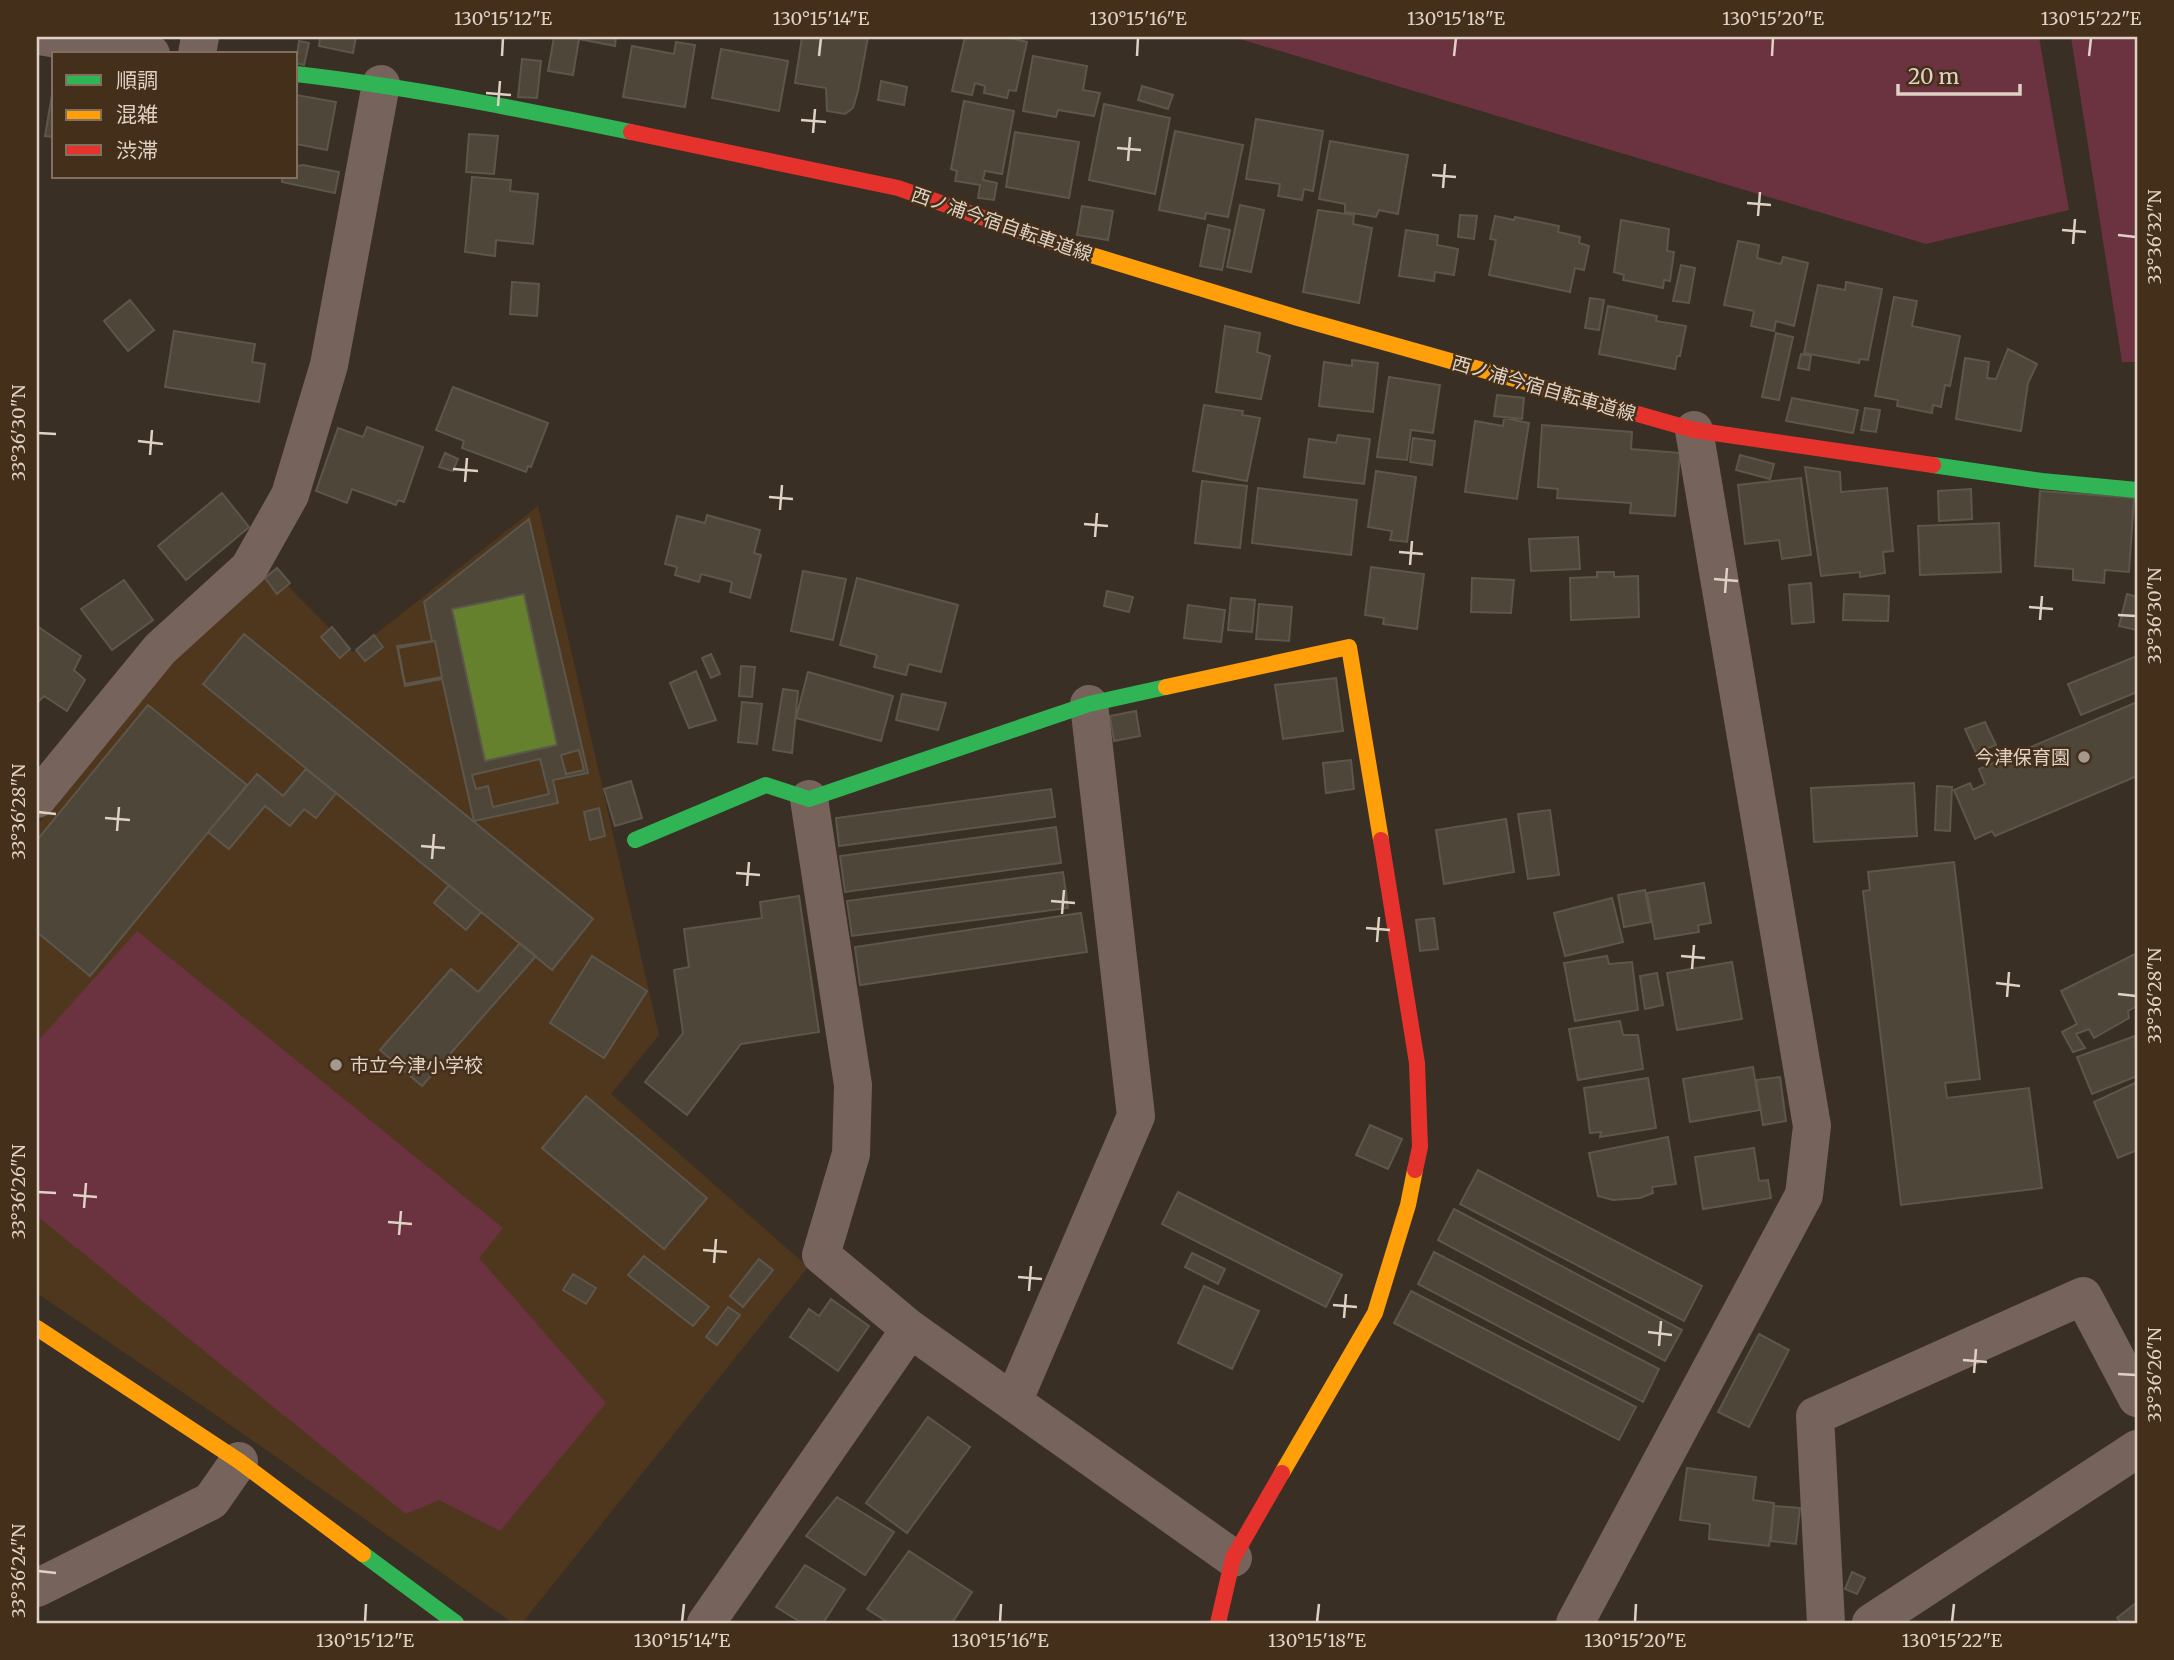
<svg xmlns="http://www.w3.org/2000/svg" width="2174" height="1660" font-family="Merriweather,'Noto Sans JP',serif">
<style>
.built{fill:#4f371e}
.green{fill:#6b3240}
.water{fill:#65812e}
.building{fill:#4e4638;stroke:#5d564b;stroke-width:2;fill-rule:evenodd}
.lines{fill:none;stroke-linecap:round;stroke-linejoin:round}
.street{stroke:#76635b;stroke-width:38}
.fast{stroke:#30b455;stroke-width:16}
.slow{stroke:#ff9f0a;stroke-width:16}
.jam{stroke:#e5322d;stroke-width:16}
.ticks{fill:none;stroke:#dfd2c5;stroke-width:2.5}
.poi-dot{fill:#a5998d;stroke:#442f1a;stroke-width:2.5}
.labels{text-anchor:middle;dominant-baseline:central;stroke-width:5;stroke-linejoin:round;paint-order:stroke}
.street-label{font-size:19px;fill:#dfd2c5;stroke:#442f1a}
.poi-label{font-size:19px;fill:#dfd2c5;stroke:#442f1a;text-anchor:end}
.neatline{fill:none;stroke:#dfd2c5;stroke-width:2.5}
.ticks-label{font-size:18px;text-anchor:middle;fill:#dfd2c5}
</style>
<rect width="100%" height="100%" fill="#3a2f24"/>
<path class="built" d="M 538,506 L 659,1035 L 611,1094 L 808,1267 L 522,1623 L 513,1623 L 226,1422 L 37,1293 L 37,826 L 144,688 L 272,570 L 353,652 Z"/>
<path class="green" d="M 1233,37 L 2039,37 L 2069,210 L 1926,244 Z
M 2071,37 L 2137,37 L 2137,362 L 2122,362 Z
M 137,931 L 503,1228 L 479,1258 L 606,1403 L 500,1531 L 439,1500 L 406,1514 L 37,1216 L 37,1042 Z"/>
<path class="water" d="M 524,594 L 557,745 L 485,761 L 452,609 Z"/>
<path class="building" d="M 320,37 L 356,37 L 353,53 L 319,46 Z
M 554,37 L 616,37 L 615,46 L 579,39 L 573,75 L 548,71 Z
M 802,37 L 868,37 L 858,91 L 853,108 L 845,114 L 827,111 L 826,88 L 795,83 Z
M 965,37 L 1006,37 L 1027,42 L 1016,91 L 1009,90 L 1007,98 L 984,93 L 985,86 L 975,83 L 972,95 L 952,91 Z
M 299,41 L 309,43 L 304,65 L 296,63 Z
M 676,42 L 695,45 L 685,107 L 623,97 L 632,46 L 674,54 Z
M 721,49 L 788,61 L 779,111 L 712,98 Z
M 1033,56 L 1087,66 L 1083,90 L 1100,93 L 1094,116 L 1058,110 L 1056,117 L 1023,111 Z
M 522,59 L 541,61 L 537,98 L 518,97 Z
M 881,81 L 907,87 L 904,105 L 878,100 Z
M 54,83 L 54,137 L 45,136 Z
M 1142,86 L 1173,95 L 1168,109 L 1138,100 Z
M 296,95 L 336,102 L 327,150 L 296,144 Z
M 964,101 L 1014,111 L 1002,174 L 985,171 L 983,180 L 997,183 L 994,200 L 978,198 L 980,185 L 955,181 L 957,171 L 951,169 Z
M 1104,104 L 1170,118 L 1155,194 L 1089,180 Z
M 1256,119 L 1323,131 L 1313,191 L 1304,189 L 1302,200 L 1278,196 L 1280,184 L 1246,179 Z
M 1175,131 L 1243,145 L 1228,217 L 1206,213 L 1205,219 L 1159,210 Z
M 1015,132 L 1079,142 L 1069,198 L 1006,187 Z
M 469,134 L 498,136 L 494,174 L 466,172 Z
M 1330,141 L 1408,155 L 1398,214 L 1379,210 L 1376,217 L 1345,212 L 1345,204 L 1319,199 Z
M 303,165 L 339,172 L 335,193 L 282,182 L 282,177 L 296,177 L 296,166 Z
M 472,177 L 511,180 L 510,191 L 538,194 L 533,244 L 496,240 L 495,256 L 465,252 Z
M 1240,205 L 1264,210 L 1251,272 L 1227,267 Z
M 1082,206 L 1113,211 L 1108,240 L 1077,235 Z
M 1318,210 L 1354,215 L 1353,224 L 1372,228 L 1359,303 L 1303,292 Z
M 1460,215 L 1477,216 L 1474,239 L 1458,237 Z
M 1495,216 L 1514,220 L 1515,217 L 1559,226 L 1558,232 L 1580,237 L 1579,243 L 1589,246 L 1584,270 L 1575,268 L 1570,292 L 1489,275 L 1496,240 L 1490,239 Z
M 1621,220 L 1669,229 L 1667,251 L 1674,252 L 1670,281 L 1664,280 L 1663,288 L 1623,280 L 1624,275 L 1614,272 Z
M 1208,225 L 1230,230 L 1222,270 L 1200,266 Z
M 1406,230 L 1438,235 L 1437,245 L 1458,249 L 1454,275 L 1435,272 L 1434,281 L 1399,276 Z
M 1738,241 L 1759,245 L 1757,258 L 1781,264 L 1783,257 L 1808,263 L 1794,326 L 1776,321 L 1774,331 L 1751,326 L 1754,311 L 1724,305 Z
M 1681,265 L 1695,268 L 1689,303 L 1673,301 Z
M 512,282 L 539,284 L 537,316 L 510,314 Z
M 1846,282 L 1882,289 L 1868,360 L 1860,359 L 1859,363 L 1804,353 L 1818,285 L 1845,290 Z
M 1894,297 L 1917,301 L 1912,326 L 1960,336 L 1950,386 L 1945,385 L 1941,407 L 1933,405 L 1932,413 L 1897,406 L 1898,400 L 1875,396 Z
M 1590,298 L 1604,300 L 1599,330 L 1585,328 Z
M 130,300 L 154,330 L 128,351 L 104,321 Z
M 1608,306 L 1657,316 L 1656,321 L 1686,326 L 1680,356 L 1677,356 L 1675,369 L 1599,354 Z
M 1225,326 L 1260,333 L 1257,352 L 1270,356 L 1261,399 L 1216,392 Z
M 174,331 L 255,344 L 252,362 L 265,364 L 259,402 L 165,387 Z
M 1776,333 L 1793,337 L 1779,400 L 1762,397 Z
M 2008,349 L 2037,364 L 2028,383 L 2021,431 L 1956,419 L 1965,358 L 1989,362 L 1987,378 L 1996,379 Z
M 1801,354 L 1811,356 L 1809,370 L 1798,368 Z
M 1352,360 L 1378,363 L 1373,412 L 1319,406 L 1324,362 L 1352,366 Z
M 1389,377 L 1440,385 L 1433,433 L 1411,430 L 1407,460 L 1377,457 Z
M 453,387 L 548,423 L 531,467 L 528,466 L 526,472 L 462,448 L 464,441 L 436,430 Z
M 1497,395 L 1524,398 L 1522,419 L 1494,416 Z
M 1792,398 L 1858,410 L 1853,433 L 1786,421 Z
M 1204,405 L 1243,411 L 1242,415 L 1260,418 L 1247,481 L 1193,471 Z
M 1865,408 L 1880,410 L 1876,432 L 1861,430 Z
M 1504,418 L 1529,423 L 1517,499 L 1465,492 L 1475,421 L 1503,426 Z
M 1542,425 L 1632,432 L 1631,449 L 1680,453 L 1675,516 L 1630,513 L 1631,503 L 1557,498 L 1558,489 L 1538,487 Z
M 367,427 L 423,447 L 404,502 L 398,500 L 396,505 L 352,489 L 347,503 L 316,491 L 338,428 L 363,437 Z
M 1338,435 L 1370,439 L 1364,484 L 1304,477 L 1309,439 L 1336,443 Z
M 1413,438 L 1435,441 L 1432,465 L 1410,462 Z
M 445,453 L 458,459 L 453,471 L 439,467 Z
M 1740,455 L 1774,464 L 1770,479 L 1736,470 Z
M 1805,467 L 1840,472 L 1841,492 L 1887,488 L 1893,551 L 1883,552 L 1885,573 L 1860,577 L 1860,572 L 1821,576 Z
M 1376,471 L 1416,477 L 1407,542 L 1390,540 L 1392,531 L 1368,527 Z
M 1801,478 L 1811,555 L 1782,559 L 1779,540 L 1745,544 L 1738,485 Z
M 1202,481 L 1247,486 L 1240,548 L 1195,543 Z
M 1258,488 L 1357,500 L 1351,555 L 1252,543 Z
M 1971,489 L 1972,519 L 1939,521 L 1938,491 Z
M 2040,491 L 2134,498 L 2129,572 L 2105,570 L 2104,583 L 2073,580 L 2073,569 L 2035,566 Z
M 222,493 L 249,527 L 186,580 L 158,546 Z
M 707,515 L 760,530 L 754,553 L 761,555 L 750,598 L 730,592 L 732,582 L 701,574 L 699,582 L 675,575 L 677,567 L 665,564 L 677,516 L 705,523 Z
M 529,519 L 588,773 L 553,780 L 558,803 L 474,821 L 442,679 L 405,686 L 397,646 L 432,641 L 424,602 ZM 524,594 L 557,745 L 485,761 L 452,609 Z
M 1999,523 L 2001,572 L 1920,575 L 1918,526 Z
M 1578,537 L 1580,569 L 1531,571 L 1529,539 Z
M 1371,567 L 1424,574 L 1417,629 L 1383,624 L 1384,618 L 1365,615 Z
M 277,568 L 290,583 L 277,594 L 265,578 Z
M 803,571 L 846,579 L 833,640 L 791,631 Z
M 1597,572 L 1614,572 L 1614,577 L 1638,576 L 1639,617 L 1571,620 L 1570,578 L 1597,577 Z
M 857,578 L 958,605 L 941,672 L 909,664 L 906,675 L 874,667 L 877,655 L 840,645 Z
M 1472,578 L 1514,580 L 1511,613 L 1471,612 Z
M 124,580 L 153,620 L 112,650 L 81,609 Z
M 1811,583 L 1814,622 L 1792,624 L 1789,585 Z
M 1107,591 L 1133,597 L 1129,612 L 1104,606 Z
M 1844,594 L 1889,596 L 1888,621 L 1843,620 Z
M 2127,594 L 2137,597 L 2137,630 L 2119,626 Z
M 1231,598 L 1255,600 L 1252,632 L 1228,630 Z
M 1259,604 L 1292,607 L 1289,641 L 1256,639 Z
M 1188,605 L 1225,610 L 1221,642 L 1184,638 Z
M 37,626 L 81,656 L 74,670 L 85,680 L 67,711 L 44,696 L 37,703 Z
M 332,627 L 350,649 L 340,658 L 321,637 Z
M 244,634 L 593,919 L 552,970 L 203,684 Z
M 374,635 L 383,647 L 365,661 L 356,650 Z
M 435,641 L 442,677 L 405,684 L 398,648 Z
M 711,654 L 720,674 L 711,678 L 702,658 Z
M 2137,656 L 2137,692 L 2081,715 L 2068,684 Z
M 741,666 L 755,667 L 752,697 L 739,696 Z
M 696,671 L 716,720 L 689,728 L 670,683 Z
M 808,672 L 893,696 L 881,741 L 796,718 Z
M 1336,678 L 1343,731 L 1283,739 L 1275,685 Z
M 783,689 L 798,691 L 792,753 L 773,750 Z
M 902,694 L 946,703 L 938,730 L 896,720 Z
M 742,702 L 762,704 L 757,744 L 738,742 Z
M 2137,702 L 2137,776 L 1995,836 L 1992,831 L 1975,839 L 1954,790 L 1970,783 L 1973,790 L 1985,784 L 1979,769 Z
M 148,705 L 247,785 L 90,976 L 37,932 L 37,840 Z
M 1136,711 L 1140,736 L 1114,741 L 1110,716 Z
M 1985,722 L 1996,745 L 1976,753 L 1965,729 Z
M 579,750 L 584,770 L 566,774 L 561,755 Z
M 540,759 L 549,794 L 493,807 L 488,786 L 476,789 L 472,775 Z
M 1351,760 L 1354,789 L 1326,793 L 1323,763 Z
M 306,769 L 336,793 L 316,818 L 304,809 L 290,826 L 265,806 L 229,849 L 208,832 L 257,774 L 283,796 Z
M 631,781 L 642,818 L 615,826 L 604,789 Z
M 1914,783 L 1917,836 L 1814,842 L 1811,788 Z
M 1937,786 L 1952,787 L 1950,831 L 1935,830 Z
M 1051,789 L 1055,817 L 839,846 L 836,818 Z
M 599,808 L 605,836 L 590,840 L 584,812 Z
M 1550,810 L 1559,875 L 1528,879 L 1518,814 Z
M 1506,819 L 1514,872 L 1444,884 L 1436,830 Z
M 1056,827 L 1061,863 L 845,892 L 840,856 Z
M 1954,862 L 1980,1079 L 1945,1083 L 1947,1098 L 2029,1088 L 2042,1188 L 1901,1205 L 1863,891 L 1870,890 L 1868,872 Z
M 1063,872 L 1068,908 L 852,936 L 847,901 Z
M 1704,883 L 1711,923 L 1698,925 L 1699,932 L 1655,939 L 1647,893 Z
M 449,885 L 481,912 L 466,930 L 434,903 Z
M 1645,890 L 1651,922 L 1624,927 L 1618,895 Z
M 799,896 L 819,1032 L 741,1044 L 687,1115 L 645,1082 L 683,1033 L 674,970 L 689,967 L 684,929 L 762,918 L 760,902 Z
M 1612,898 L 1623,942 L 1565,956 L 1554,913 Z
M 1081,913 L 1087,952 L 860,985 L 855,947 Z
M 1434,918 L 1438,949 L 1420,951 L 1416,920 Z
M 520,943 L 536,956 L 422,1086 L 380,1050 L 451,969 L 478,992 Z
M 2137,953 L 2137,1006 L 2128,1011 L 2129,1018 L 2094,1038 L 2089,1029 L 2076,1034 L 2085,1048 L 2073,1052 L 2062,1032 L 2077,1024 L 2061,991 Z
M 592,956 L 647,991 L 604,1058 L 550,1023 Z
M 1607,956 L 1609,964 L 1632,962 L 1638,1010 L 1575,1021 L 1564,963 Z
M 1732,962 L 1742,1019 L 1677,1030 L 1667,973 Z
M 1657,973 L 1663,1005 L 1645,1009 L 1640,976 Z
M 1620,1021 L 1623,1035 L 1638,1035 L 1643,1069 L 1578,1080 L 1569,1029 Z
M 2135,1036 L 2137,1076 L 2092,1094 L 2077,1057 Z
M 1753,1067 L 1760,1110 L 1690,1122 L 1683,1079 Z
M 1780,1077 L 1786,1121 L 1763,1125 L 1756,1080 Z
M 1648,1078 L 1656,1128 L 1600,1137 L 1601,1132 L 1590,1133 L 1584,1088 Z
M 2137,1082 L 2137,1150 L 2118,1158 L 2094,1102 Z
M 586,1096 L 707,1198 L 664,1249 L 542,1148 Z
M 1370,1125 L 1402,1139 L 1388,1169 L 1356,1155 Z
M 1668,1137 L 1676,1184 L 1652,1187 L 1653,1193 L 1640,1198 L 1613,1200 L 1598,1196 L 1589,1153 Z
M 1754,1148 L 1759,1181 L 1768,1180 L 1771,1198 L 1703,1209 L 1695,1157 Z
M 1478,1170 L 1702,1286 L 1684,1321 L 1460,1204 Z
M 1178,1192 L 1342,1275 L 1326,1307 L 1162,1224 Z
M 1454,1209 L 1682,1330 L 1665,1361 L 1438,1240 Z
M 1434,1252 L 1659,1369 L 1643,1402 L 1418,1284 Z
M 1192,1253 L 1225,1269 L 1218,1284 L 1185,1267 Z
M 644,1256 L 709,1307 L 693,1326 L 628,1275 Z
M 759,1259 L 773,1270 L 743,1307 L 730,1296 Z
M 573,1274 L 596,1288 L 586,1304 L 563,1290 Z
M 1204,1286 L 1259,1311 L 1232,1369 L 1178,1343 Z
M 1411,1291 L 1636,1407 L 1619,1440 L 1394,1323 Z
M 831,1299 L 869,1326 L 838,1371 L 790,1337 L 809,1309 L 819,1316 Z
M 728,1307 L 740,1315 L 717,1345 L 706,1337 Z
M 1759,1334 L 1789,1350 L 1749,1427 L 1718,1412 Z
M 928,1417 L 970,1447 L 907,1533 L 866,1503 Z
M 1687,1468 L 1756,1477 L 1753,1500 L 1774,1503 L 1769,1546 L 1709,1539 L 1710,1524 L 1680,1520 Z
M 837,1497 L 894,1532 L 865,1575 L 806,1536 Z
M 1774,1506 L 1800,1508 L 1796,1544 L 1771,1541 Z
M 909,1551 L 972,1592 L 952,1623 L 889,1623 L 867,1609 Z
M 805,1565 L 845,1589 L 823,1623 L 802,1623 L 776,1607 Z
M 1852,1572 L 1865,1578 L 1857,1594 L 1845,1589 Z
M 2137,1602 L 2137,1623 L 2121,1623 L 2117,1618 Z"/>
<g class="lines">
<path class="street" d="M 45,37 L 151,54
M 197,54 L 200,37
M 37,799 L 160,649 L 249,568 L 290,495 L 329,365 L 381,84
M 809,799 L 853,1085 L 851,1154 L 821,1255 L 910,1329 L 1233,1558
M 1013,1402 L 1136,1116 L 1089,704
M 37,1588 L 211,1501 L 239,1461
M 706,1623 L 910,1329
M 1575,1623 L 1804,1195 L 1812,1126 L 1694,430
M 1826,1623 L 1815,1416 L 2083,1296 L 2137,1398
M 1871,1623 L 2137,1449"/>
<path class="fast" d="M 296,74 C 409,87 520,109 631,132
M 1933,465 L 2042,481 L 2137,490
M 635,840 L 766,785 L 809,799 L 1089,704 L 1166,687
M 363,1554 L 456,1623"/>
<path class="slow" d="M 1075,250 L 1298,318 L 1532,384
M 1166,687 L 1349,647 L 1381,840
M 37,1328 L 239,1461 L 363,1554
M 1282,1473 L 1375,1313 L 1408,1205 L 1415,1170"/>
<path class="jam" d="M 631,132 L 898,188 L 1075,250
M 1532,384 L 1694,430 L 1933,465
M 1381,840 L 1417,1063 L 1420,1147 L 1415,1170
M 1218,1623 L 1233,1558 L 1282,1473"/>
</g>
<path class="ticks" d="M 502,56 L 503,38M 819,56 L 821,38M 1137,56 L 1138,38M 1454,56 L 1456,38M 1772,56 L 1773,38M 2089,56 L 2091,38M 486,93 L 511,95M 498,106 L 500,81M 801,120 L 826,122M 813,133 L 815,109M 1117,148 L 1141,150M 1128,161 L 1130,137M 1432,175 L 1456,177M 1443,188 L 1445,164M 1747,203 L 1771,205M 1758,216 L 1760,192M 2062,230 L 2086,232M 2118,235 L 2136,237M 2073,244 L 2075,219M 38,433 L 56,434M 138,441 L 163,444M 150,455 L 152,430M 453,469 L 478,471M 465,482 L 467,458M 769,497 L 793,499M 780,510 L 782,485M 1084,524 L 1108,526M 1095,537 L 1097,513M 1399,552 L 1423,554M 1410,565 L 1412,541M 1714,579 L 1738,581M 1725,593 L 1727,568M 2029,607 L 2053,609M 2118,615 L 2136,616M 2040,620 L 2042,596M 38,812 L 56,814M 105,818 L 130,820M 117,831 L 119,807M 421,846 L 445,848M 432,859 L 434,834M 736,873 L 760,875M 747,886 L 749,862M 1051,901 L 1075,903M 1062,914 L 1064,890M 1366,928 L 1390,930M 1377,942 L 1379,917M 1681,956 L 1705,958M 1692,969 L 1694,945M 1996,983 L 2020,986M 2118,994 L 2136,996M 2007,997 L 2009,972M 38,1192 L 56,1193M 73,1195 L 97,1197M 84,1208 L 86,1183M 388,1222 L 412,1224M 399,1235 L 401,1211M 703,1250 L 727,1252M 714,1263 L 716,1239M 1018,1277 L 1042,1279M 1029,1291 L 1031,1266M 1333,1305 L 1357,1307M 1344,1318 L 1346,1294M 1648,1332 L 1672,1335M 1659,1346 L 1661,1321M 1963,1360 L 1987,1362M 1974,1373 L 1976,1349M 2118,1374 L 2136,1375M 38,1571 L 56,1573M 365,1622 L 366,1604M 682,1622 L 684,1604M 1000,1622 L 1001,1604M 1317,1622 L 1319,1604M 1635,1622 L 1636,1604M 1952,1622 L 1954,1604"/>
<g class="poi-dot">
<circle cx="2084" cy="757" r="7"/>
<circle cx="336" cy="1065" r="7"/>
</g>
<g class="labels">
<g class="street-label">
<text transform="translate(1002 224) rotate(19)">西ノ浦今宿自転車道線</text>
<text transform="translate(1544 388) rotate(16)">西ノ浦今宿自転車道線</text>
</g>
<g class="poi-label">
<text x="2070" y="757">今津保育園</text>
<text x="350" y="1065" text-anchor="start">市立今津小学校</text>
</g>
</g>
<rect width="2174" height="1660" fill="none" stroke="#442f1a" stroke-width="77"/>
<rect x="52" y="52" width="245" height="126" fill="#442f1a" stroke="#82705e" stroke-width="2"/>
<rect x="66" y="75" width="35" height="10" fill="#30b455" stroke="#82705e" stroke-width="2"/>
<text x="116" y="88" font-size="21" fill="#dfd2c5">順調</text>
<rect x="66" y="110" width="35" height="10" fill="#ff9f0a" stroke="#82705e" stroke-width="2"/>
<text x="116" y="122" font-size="21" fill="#dfd2c5">混雑</text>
<rect x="66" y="145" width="35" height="10" fill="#e5322d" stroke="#82705e" stroke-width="2"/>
<text x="116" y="158" font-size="21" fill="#dfd2c5">渋滞</text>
<path d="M1898 84v10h122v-10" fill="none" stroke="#dfd2c5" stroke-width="3.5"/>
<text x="1908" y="84" font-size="21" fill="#dfd2c5" stroke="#442f1a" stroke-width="5" paint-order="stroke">20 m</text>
<rect x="38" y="38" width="2098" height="1584" class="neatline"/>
<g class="ticks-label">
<text x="503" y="25">130°15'12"E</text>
<text x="821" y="25">130°15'14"E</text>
<text x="1138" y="25">130°15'16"E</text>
<text x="1456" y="25">130°15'18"E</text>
<text x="1773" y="25">130°15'20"E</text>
<text x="2091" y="25">130°15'22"E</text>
<text transform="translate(2155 237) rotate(-90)" y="6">33°36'32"N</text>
<text transform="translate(19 433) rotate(-90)" y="6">33°36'30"N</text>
<text transform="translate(2155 616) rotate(-90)" y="6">33°36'30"N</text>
<text transform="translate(19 812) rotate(-90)" y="6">33°36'28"N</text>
<text transform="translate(2155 996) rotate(-90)" y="6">33°36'28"N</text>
<text transform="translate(19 1192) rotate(-90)" y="6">33°36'26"N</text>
<text transform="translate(2155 1375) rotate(-90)" y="6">33°36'26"N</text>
<text transform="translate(19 1571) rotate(-90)" y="6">33°36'24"N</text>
<text x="365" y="1647">130°15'12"E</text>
<text x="682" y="1647">130°15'14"E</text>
<text x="1000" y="1647">130°15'16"E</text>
<text x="1317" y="1647">130°15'18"E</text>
<text x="1635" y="1647">130°15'20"E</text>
<text x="1952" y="1647">130°15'22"E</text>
</g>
</svg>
